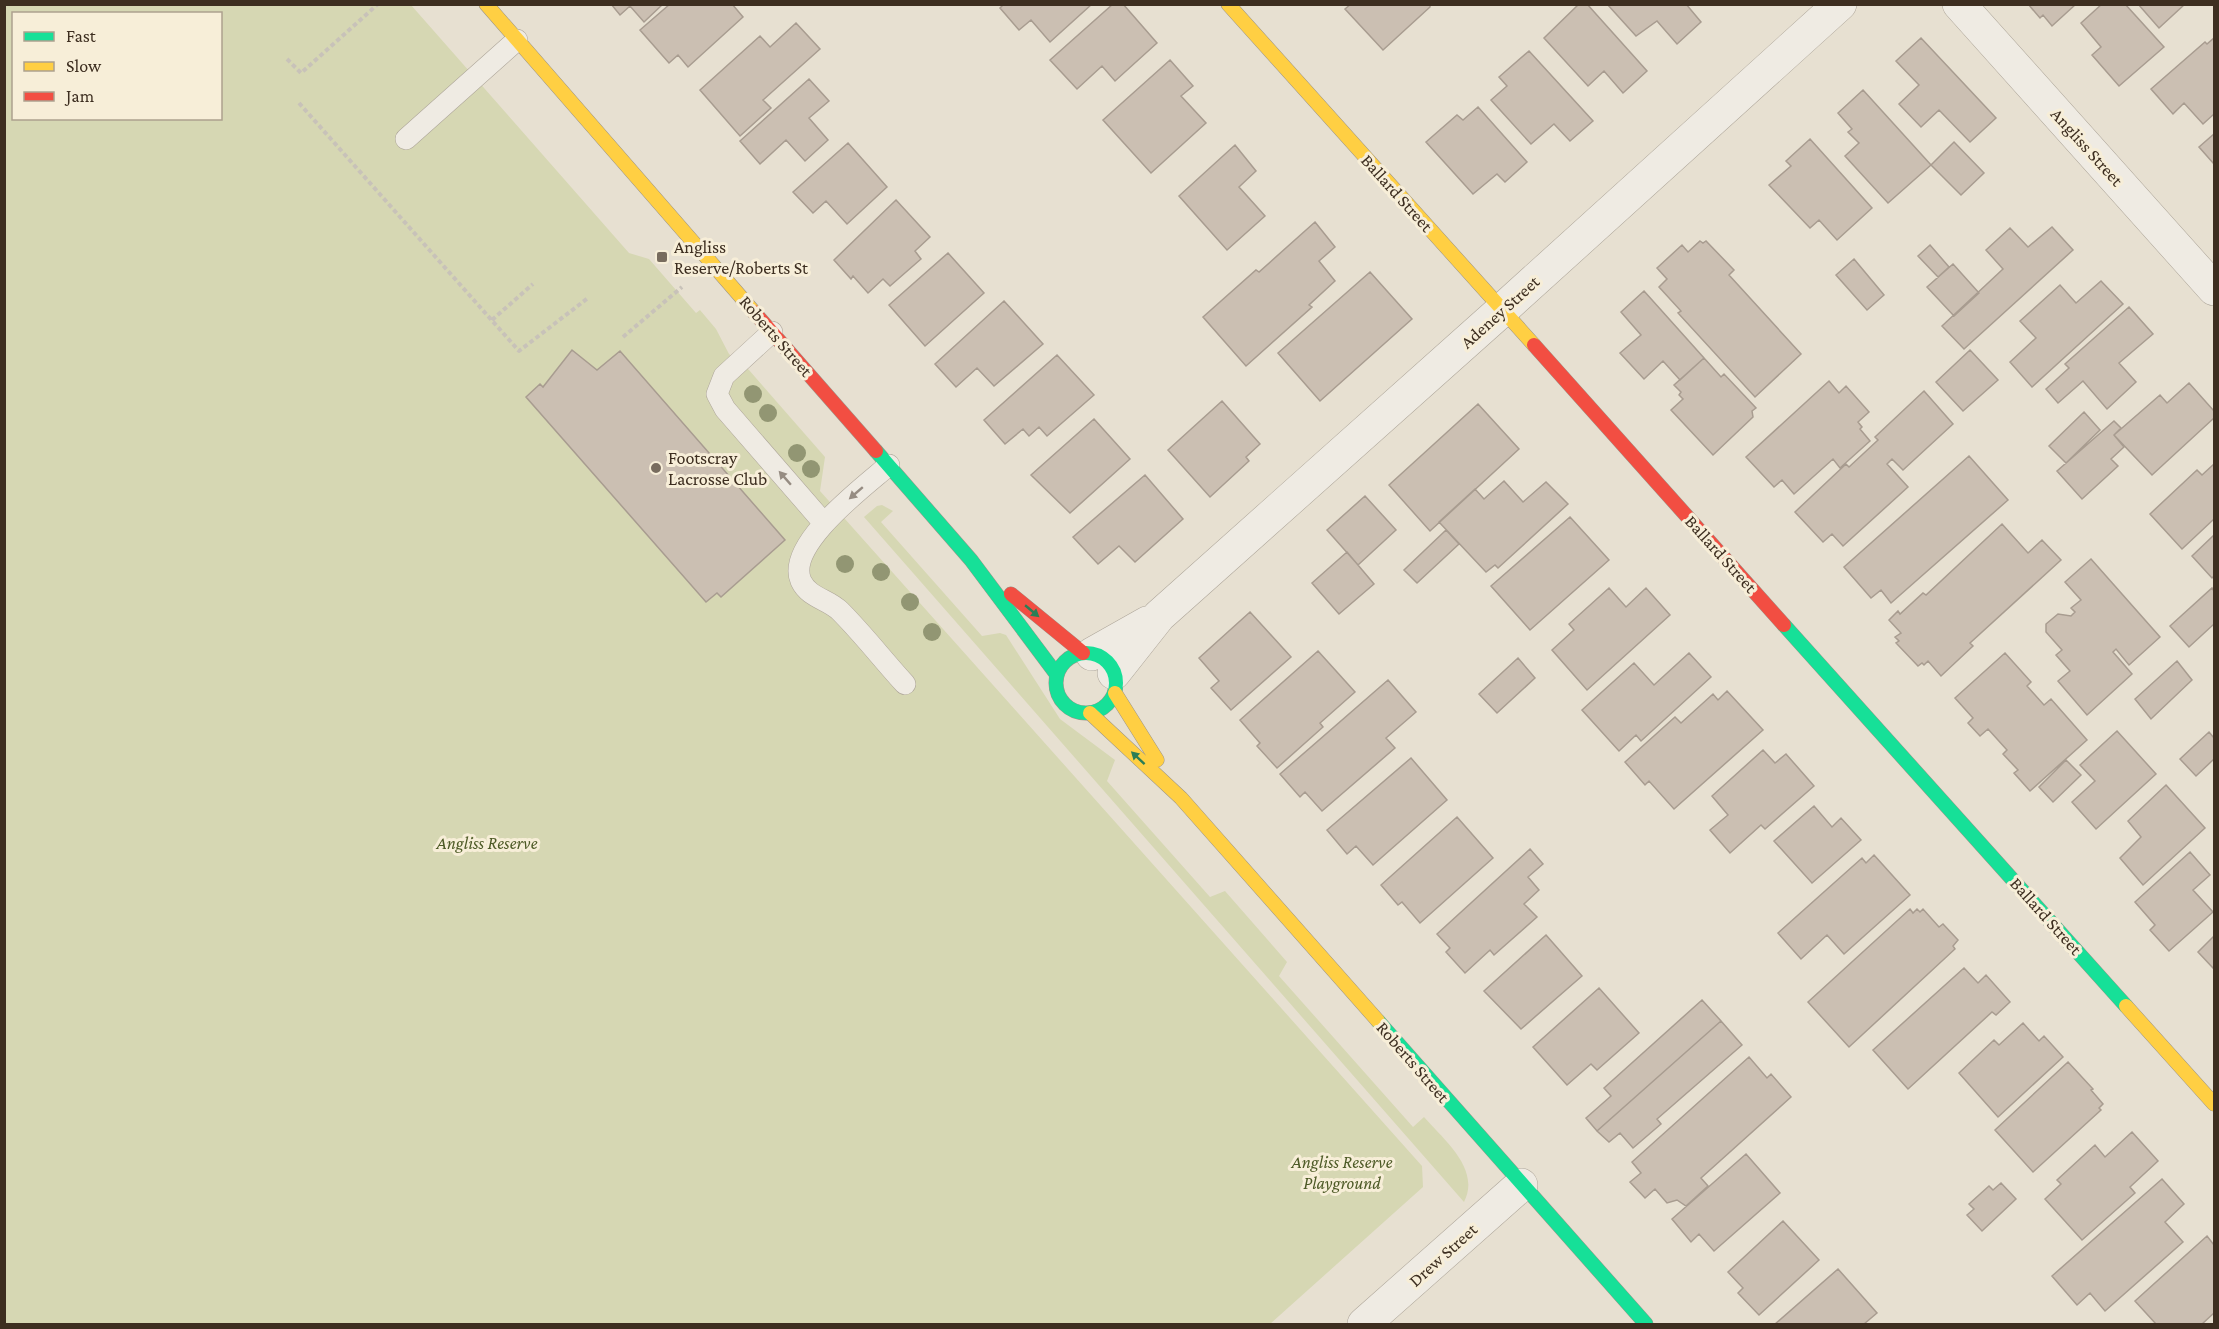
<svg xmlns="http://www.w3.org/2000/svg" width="2219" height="1329" font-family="'Crimson Pro',serif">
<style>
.green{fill:#d6d7b3;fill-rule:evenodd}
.building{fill:#cbbfb2;stroke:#a89c90;stroke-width:1.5}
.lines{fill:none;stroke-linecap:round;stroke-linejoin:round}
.lane-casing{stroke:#ada599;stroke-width:22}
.street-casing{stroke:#ada599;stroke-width:34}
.fast-casing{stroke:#9c958a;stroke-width:15}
.slow-casing{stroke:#9c958a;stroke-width:15}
.jam-casing{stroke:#9c958a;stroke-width:15}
.path{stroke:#c8c2b9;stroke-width:4;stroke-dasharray:4.5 3;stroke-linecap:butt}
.lane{stroke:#efebe3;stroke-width:21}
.street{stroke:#efebe3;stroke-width:33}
.fast{stroke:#16e098;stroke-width:14}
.slow{stroke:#ffcf43;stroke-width:14}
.jam{stroke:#f24e42;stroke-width:14}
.tree{fill:#929673}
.oneway{fill:#968c82}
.oneway2{fill:#2b7e56}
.poi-dot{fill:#786c5e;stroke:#f7eed8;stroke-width:2}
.labels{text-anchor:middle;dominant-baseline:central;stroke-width:6;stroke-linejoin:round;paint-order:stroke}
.street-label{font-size:18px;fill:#3d2e20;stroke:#f7eed8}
.poi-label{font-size:18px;fill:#3d2e20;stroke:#f7eed8;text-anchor:start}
.park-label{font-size:18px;font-style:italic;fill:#4d5a26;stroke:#f7eed8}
</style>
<rect width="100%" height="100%" fill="#e7e0d1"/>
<path class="green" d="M 5,5 L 411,5 L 629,253 L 649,259 L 696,313 L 700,310 L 716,329 L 729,354 L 749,370 L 825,457 L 820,491 L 1422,1166 L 1423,1187 L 1270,1324 L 5,1324 ZM 14,14 L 220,14 L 220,118 L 14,118 Z
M 882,505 L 893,511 L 881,522 L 982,636 L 1000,633 L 1006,635 L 1060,719 L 1115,760 L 1107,781 L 1210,897 L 1225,891 L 1287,962 L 1279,976 L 1413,1127 L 1424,1117 C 1444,1140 1481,1169 1464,1202 L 864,517 L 877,506 Z"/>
<path class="building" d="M 611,4 L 663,4 L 644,22 L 630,6 L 620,15 Z
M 670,4 L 732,4 L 743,17 L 688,67 L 678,55 L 669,63 L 640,30 Z
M 1004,4 L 1092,4 L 1050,42 L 1031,20 L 1019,30 L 1000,8 Z
M 1113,4 L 1123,4 L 1157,43 L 1115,81 L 1102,66 L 1077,89 L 1050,60 Z
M 1351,4 L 1430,4 L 1430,7 L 1383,50 L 1345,9 Z
M 1579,4 L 1587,4 L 1647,71 L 1623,93 L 1604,71 L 1588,86 L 1544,38 Z
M 1607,4 L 1686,4 L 1701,22 L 1677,44 L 1657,21 L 1636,36 Z
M 2028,4 L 2076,4 L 2052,26 L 2043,15 L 2040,18 Z
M 2102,4 L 2125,4 L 2164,47 L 2119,86 L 2092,55 L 2101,47 L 2081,23 Z
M 2138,4 L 2185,4 L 2159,28 Z
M 796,23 L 820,49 L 763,100 L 771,108 L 740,136 L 700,90 L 760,36 L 770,47 Z
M 1921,38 L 1996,118 L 1970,142 L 1939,110 L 1921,127 L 1899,104 L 1919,85 L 1896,61 Z
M 2214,38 L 2214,114 L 2203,124 L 2184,103 L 2173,114 L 2151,89 L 2205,42 L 2207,44 Z
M 1529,51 L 1593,121 L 1570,141 L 1554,124 L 1531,144 L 1491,100 L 1507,86 L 1499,77 Z
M 1170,60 L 1193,86 L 1181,96 L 1206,123 L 1151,173 L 1103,120 Z
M 809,79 L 829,101 L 809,118 L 828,140 L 805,161 L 786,140 L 760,164 L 740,141 Z
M 1863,90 L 1931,165 L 1888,203 L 1845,156 L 1859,143 L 1848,132 L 1852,129 L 1838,113 Z
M 1478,107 L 1527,162 L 1505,182 L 1497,174 L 1473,194 L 1426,142 L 1457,115 L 1463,120 Z
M 2214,134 L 2214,164 L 2199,147 Z
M 1810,139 L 1872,208 L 1837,240 L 1819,220 L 1810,228 L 1769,185 L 1791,166 L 1786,161 Z
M 1954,142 L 1984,173 L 1961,195 L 1931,165 Z
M 848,143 L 887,187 L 847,224 L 826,201 L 813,213 L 793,192 Z
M 1235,145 L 1256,171 L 1239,187 L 1265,216 L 1227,250 L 1179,196 Z
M 896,200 L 930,237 L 915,251 L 921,259 L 890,286 L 883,279 L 868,293 L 853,276 L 851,279 L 834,260 Z
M 1315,222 L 1335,247 L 1319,261 L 1335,281 L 1309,305 L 1312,307 L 1246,366 L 1203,317 L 1256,270 L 1259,272 Z
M 2052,227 L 2073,250 L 1964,349 L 1942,326 L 2003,269 L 1986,250 L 2010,228 L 2028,247 Z
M 1700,241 L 1703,243 L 1706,241 L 1734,270 L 1729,275 L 1801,354 L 1755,397 L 1678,313 L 1681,311 L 1659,287 L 1667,279 L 1657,268 L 1682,245 L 1688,252 Z
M 1930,245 L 1949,267 L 1938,277 L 1918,256 Z
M 948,253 L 984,293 L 925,346 L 889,305 Z
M 1854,259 L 1884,295 L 1867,310 L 1836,275 Z
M 1953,264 L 1979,293 L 1954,316 L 1927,287 Z
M 1370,272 L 1412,319 L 1320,401 L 1278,353 Z
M 2101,281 L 2123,304 L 2032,387 L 2010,362 L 2036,338 L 2020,321 L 2060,285 L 2076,303 Z
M 1644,291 L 1704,358 L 1680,380 L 1663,361 L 1644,379 L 1620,353 L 1641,335 L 1621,312 Z
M 1004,301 L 1043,344 L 994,386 L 977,368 L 956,387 L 935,364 Z
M 2129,307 L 2153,334 L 2119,363 L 2136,382 L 2107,409 L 2083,381 L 2058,403 L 2046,389 L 2069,368 L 2065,364 Z
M 572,350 L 597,370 L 620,351 L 785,540 L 721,597 L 717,593 L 706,602 L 526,397 L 540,384 L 543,387 Z
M 1970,350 L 1998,380 L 1963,411 L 1936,382 Z
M 1057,355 L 1094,395 L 1047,436 L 1039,427 L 1029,436 L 1023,429 L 1005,444 L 984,420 Z
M 1704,358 L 1721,377 L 1724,374 L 1756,408 L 1752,411 L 1753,417 L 1713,455 L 1671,410 L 1683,399 L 1679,395 L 1681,392 L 1674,385 Z
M 1829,381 L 1839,393 L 1846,386 L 1869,412 L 1858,422 L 1862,427 L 1860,429 L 1870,441 L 1840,468 L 1833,459 L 1794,494 L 1782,480 L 1774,487 L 1746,457 Z
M 2189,383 L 2214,411 L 2214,418 L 2152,475 L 2114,435 L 2160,395 L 2167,403 Z
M 1924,391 L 1953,424 L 1903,470 L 1892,459 L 1887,464 L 1908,487 L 1843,546 L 1832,534 L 1823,542 L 1795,512 L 1846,464 L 1849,467 L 1878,440 L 1875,437 Z
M 1222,401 L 1260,444 L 1246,457 L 1249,461 L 1210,497 L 1168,450 Z
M 1478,404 L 1519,449 L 1430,531 L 1389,485 Z
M 2084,412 L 2100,430 L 2066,463 L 2049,446 Z
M 1094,419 L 1130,459 L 1070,513 L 1031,475 Z
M 2114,421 L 2121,428 L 2114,435 L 2124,447 L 2111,459 L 2118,466 L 2082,499 L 2057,471 Z
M 1969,456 L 2008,500 L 1891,603 L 1881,590 L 1871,598 L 1844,567 Z
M 2214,464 L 2214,519 L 2182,549 L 2150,514 L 2197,470 L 2202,475 Z
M 1145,475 L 1183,519 L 1135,562 L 1119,546 L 1098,564 L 1073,537 Z
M 1504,481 L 1523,502 L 1546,482 L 1568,504 L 1498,568 L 1495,565 L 1486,572 L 1439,522 L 1475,489 L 1484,499 Z
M 1365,496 L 1396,530 L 1358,565 L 1327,530 Z
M 1570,517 L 1609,560 L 1530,630 L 1491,586 Z
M 2002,524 L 2028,553 L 2042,540 L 2061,560 L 1970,643 L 1973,646 L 1941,676 L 1928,661 L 1924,665 L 1922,663 L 1918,666 L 1896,643 L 1899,641 L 1895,637 L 1901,633 L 1889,620 L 1898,611 L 1900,614 L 1923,593 L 1926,595 Z
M 1446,530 L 1459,544 L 1417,583 L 1404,570 Z
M 2214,535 L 2214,576 L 2212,578 L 2192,556 Z
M 1347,552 L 1374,584 L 1339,614 L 1312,583 Z
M 2091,559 L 2160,637 L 2129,665 L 2116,649 L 2113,652 L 2132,674 L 2087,715 L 2058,681 L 2070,671 L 2056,655 L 2062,650 L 2046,632 L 2046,624 L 2058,614 L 2071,616 L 2075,612 L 2071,608 L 2081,600 L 2065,582 Z
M 1609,588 L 1626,607 L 1646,588 L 1670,615 L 1587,690 L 1552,650 L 1574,630 L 1569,624 Z
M 2212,588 L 2214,591 L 2214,624 L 2189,647 L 2170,626 Z
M 1250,612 L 1291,657 L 1231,710 L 1211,688 L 1219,681 L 1199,658 Z
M 1318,651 L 1355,692 L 1320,723 L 1323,727 L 1277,768 L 1257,746 L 1260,743 L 1240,720 Z
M 1689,653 L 1711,677 L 1641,741 L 1636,735 L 1619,751 L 1582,710 L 1634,663 L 1654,685 Z
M 2005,653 L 2031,682 L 2027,686 L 2044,705 L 2051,699 L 2087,740 L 2030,791 L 2014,773 L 2018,770 L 2003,754 L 2007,750 L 1988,729 L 1980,736 L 1968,723 L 1973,718 L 1955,698 Z
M 1518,658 L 1535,678 L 1497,713 L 1479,694 Z
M 2177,661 L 2192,680 L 2151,719 L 2135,699 Z
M 1388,680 L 1416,712 L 1386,738 L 1395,748 L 1322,811 L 1305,792 L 1300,797 L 1280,774 Z
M 1727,691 L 1763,730 L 1674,809 L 1649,781 L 1645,785 L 1625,762 L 1675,717 L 1681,723 L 1713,694 L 1718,700 Z
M 2117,731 L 2156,774 L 2096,829 L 2072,802 L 2095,781 L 2080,765 Z
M 2209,732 L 2214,738 L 2214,759 L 2196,776 L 2180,759 Z
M 1763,750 L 1775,763 L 1786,754 L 1814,786 L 1765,829 L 1761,825 L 1730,853 L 1710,830 L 1728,815 L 1712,796 Z
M 1411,758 L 1447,800 L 1373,865 L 1356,846 L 1347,854 L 1327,830 Z
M 2066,760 L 2081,775 L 2053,802 L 2039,787 Z
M 2166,785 L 2205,828 L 2143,885 L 2120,858 L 2141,837 L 2128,821 Z
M 1814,806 L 1832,827 L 1841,818 L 1861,840 L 1812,883 L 1774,841 Z
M 1457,817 L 1493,858 L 1420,923 L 1402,902 L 1398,905 L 1381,885 Z
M 1530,849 L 1543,864 L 1528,877 L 1539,890 L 1524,904 L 1537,917 L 1494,955 L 1490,950 L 1465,973 L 1446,952 L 1450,948 L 1437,934 Z
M 2190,852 L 2210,875 L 2193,890 L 2213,912 L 2169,951 L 2150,930 L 2155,925 L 2135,902 Z
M 1874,855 L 1910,895 L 1844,954 L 1827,935 L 1801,959 L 1778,933 L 1862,858 L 1866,863 Z
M 1910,909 L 1913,913 L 1917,909 L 1920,912 L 1923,909 L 1939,927 L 1943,924 L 1958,940 L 1953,946 L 1955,949 L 1849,1047 L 1808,1002 Z
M 1546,935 L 1582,976 L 1521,1029 L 1484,991 Z
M 2214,936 L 2214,969 L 2198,952 Z
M 1964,968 L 1978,983 L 1986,975 L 2010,1002 L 1996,1015 L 1992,1012 L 1908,1089 L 1873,1050 Z
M 1599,988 L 1639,1033 L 1597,1070 L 1591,1064 L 1567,1085 L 1533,1047 Z
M 1702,1000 L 1721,1021 L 1597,1131 L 1586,1118 L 1611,1096 L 1604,1088 Z
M 1721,1021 L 1742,1045 L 1657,1119 L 1661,1124 L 1633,1148 L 1620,1133 L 1609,1142 L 1597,1131 Z
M 2023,1023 L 2039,1041 L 2044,1036 L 2063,1057 L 1998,1117 L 1959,1073 L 1994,1040 L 1999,1045 Z
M 1749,1057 L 1767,1078 L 1771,1074 L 1791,1097 L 1701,1178 L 1708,1186 L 1686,1206 L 1677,1200 L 1667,1203 L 1655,1189 L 1645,1198 L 1630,1182 L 1641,1173 L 1632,1162 Z
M 2068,1062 L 2093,1089 L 2091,1090 L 2103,1104 L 2099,1108 L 2101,1110 L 2033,1172 L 1995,1130 Z
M 2132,1132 L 2158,1161 L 2130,1187 L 2135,1193 L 2082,1240 L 2045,1199 L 2061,1184 L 2057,1180 L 2095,1145 L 2105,1157 Z
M 1746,1154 L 1780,1193 L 1714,1251 L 1699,1234 L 1691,1242 L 1672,1219 Z
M 2162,1179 L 2184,1204 L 2165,1222 L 2183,1242 L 2105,1311 L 2090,1293 L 2077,1305 L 2052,1276 Z
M 2001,1183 L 2016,1199 L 1982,1231 L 1967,1215 L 1974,1209 L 1969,1204 L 1989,1186 L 1993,1190 Z
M 1783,1221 L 1819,1260 L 1759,1315 L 1738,1293 L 1743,1288 L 1728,1272 Z
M 2207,1236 L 2214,1245 L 2214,1313 L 2202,1324 L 2156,1324 L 2135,1301 Z
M 1838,1269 L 1877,1313 L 1864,1324 L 1775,1324 Z"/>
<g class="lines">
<g class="lane-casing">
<path id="lane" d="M 406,139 L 517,40
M 772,332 L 724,376 L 717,394 L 725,409 L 823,522
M 889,465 C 865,486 785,545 801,581 C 809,598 828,599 840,611 C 863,634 883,660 905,684"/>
</g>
<g class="street-casing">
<path id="street" d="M 1959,4 L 2214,289
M 1092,654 L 1147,623
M 1114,673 L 1159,616 L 1502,310 L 1840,4
M 1364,1324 L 1521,1185"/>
</g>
<g class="fast-casing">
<path id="fast" d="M 876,451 L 971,560 L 1057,675
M 1784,625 L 2126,1006
M1056 683a30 30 0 1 1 60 0a30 30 0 1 1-60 0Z
M 1378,1021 L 1646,1324"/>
</g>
<g class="slow-casing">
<path id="slow" d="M 486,4 L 754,312
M 1228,4 L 1534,345
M 1115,693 L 1157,760
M 1090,713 L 1181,798 L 1378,1021
M 2126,1006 L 2214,1104"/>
</g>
<g class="jam-casing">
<path id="jam" d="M 754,312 L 876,451
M 1534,345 L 1784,625
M 1011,594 L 1083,653"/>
</g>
<path class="path" d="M 287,59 L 301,73 L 378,4
M 299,103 L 519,351 L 588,298
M 492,320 L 533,284
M 623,337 L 682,287"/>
<use href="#lane" class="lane"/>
<use href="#street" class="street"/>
<use href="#fast" class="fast"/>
<use href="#slow" class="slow"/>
<use href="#jam" class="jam"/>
</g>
<g class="tree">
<circle cx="753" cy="394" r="9"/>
<circle cx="768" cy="413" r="9"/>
<circle cx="797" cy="453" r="9"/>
<circle cx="811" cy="469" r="9"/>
<circle cx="845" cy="564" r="9"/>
<circle cx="881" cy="572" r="9"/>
<circle cx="910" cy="602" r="9"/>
<circle cx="932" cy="632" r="9"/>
</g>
<defs><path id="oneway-solid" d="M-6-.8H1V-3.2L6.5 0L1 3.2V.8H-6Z" transform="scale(1.5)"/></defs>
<g class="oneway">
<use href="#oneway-solid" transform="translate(785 478) rotate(-131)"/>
<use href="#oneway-solid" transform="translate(856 493) rotate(139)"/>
</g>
<g class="oneway2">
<use href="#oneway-solid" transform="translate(1032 611) rotate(40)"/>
<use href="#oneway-solid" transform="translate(1138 758) rotate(-137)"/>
</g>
<g class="poi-dot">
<rect x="656" y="251" width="12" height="12" rx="3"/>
<circle cx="656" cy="468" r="6"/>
</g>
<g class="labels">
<g class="street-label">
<text transform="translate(2087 147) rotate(48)">Angliss Street</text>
<text transform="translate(1397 193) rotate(48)">Ballard Street</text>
<text transform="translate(1500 312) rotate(-42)">Adeney Street</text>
<text transform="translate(776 336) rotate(49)">Roberts Street</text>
<text transform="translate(1721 554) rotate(48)">Ballard Street</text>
<text transform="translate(2046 916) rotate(48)">Ballard Street</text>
<text transform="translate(1413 1062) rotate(49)">Roberts Street</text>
<text transform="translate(1443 1255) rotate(-42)">Drew Street</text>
</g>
<g class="poi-label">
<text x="674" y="247">Angliss<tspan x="674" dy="21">Reserve/Roberts St</tspan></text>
<text x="668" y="458">Footscray<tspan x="668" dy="21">Lacrosse Club</tspan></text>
</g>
<g class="park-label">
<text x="487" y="843">Angliss Reserve</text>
<text x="1342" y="1162">Angliss Reserve<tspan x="1342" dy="21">Playground</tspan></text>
</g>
</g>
<rect width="2219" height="1329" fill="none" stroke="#3d2e20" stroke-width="12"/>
<rect x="12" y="12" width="210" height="108" fill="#f7eed8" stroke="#ada18e" stroke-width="1.5"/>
<rect x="24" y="32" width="30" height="9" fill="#16e098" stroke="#ada18e" stroke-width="1.5"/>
<text x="66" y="42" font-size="18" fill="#3d2e20">Fast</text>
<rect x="24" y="62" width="30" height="9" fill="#ffcf43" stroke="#ada18e" stroke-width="1.5"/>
<text x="66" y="72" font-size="18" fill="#3d2e20">Slow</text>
<rect x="24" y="92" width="30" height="9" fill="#f24e42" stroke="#ada18e" stroke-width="1.5"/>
<text x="66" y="102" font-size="18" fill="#3d2e20">Jam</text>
</svg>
